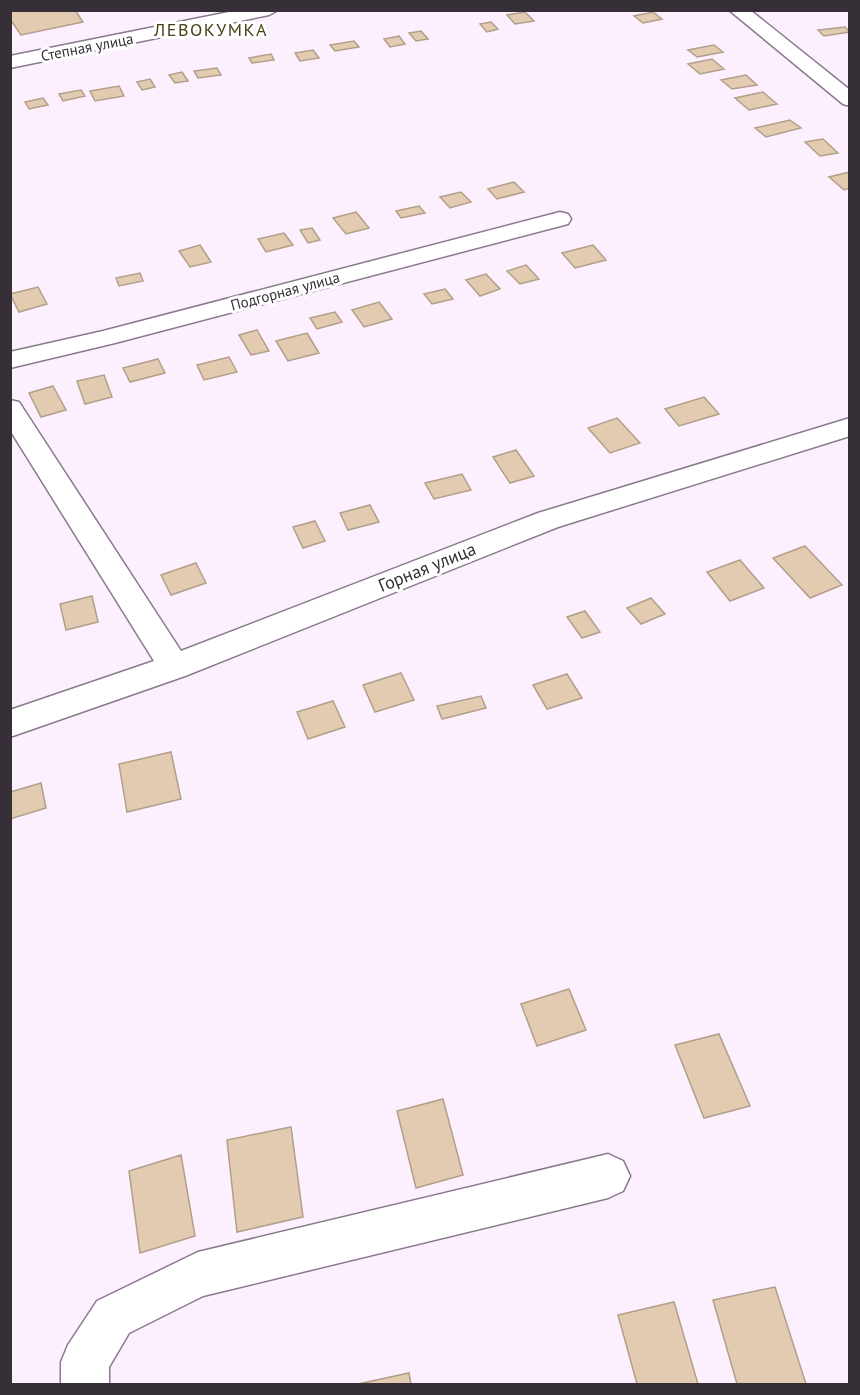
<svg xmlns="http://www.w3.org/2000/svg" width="860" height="1395" font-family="'PT Sans',sans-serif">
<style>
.building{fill:#e3cbb1;stroke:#b29e89;stroke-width:1.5}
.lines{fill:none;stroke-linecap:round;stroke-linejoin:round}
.minor-casing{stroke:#8a798d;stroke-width:3}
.major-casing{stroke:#8a798d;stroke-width:3}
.minor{fill:#fff;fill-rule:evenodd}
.major{fill:#fff;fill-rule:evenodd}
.labels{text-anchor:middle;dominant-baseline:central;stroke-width:6;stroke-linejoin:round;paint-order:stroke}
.far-street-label{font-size:15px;fill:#362f38;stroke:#fff}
.far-quarter-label{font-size:18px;letter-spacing:1.5px;fill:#493f16;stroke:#fff}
.street-label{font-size:18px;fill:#362f38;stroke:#fff}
</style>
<rect width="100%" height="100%" fill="#fcf0fe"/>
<path class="building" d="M 10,10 L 75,10 L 83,22 L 21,35 L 10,19 Z
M 525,12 L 534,21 L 515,24 L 507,15 Z
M 653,12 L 662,19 L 643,23 L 634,16 Z
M 491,22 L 498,29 L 487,32 L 480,24 Z
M 845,27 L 850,32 L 824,36 L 818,30 Z
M 421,31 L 428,39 L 416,41 L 409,33 Z
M 399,36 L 405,44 L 390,47 L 384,39 Z
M 354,41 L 359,47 L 335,51 L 330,45 Z
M 714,45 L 723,52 L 697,57 L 688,50 Z
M 313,50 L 319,58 L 300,61 L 295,53 Z
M 271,54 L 274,60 L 252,63 L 249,58 Z
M 712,59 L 724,69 L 700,74 L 688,64 Z
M 217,68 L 221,75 L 198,78 L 194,71 Z
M 182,72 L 188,81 L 175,83 L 169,75 Z
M 746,75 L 757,85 L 732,89 L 721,80 Z
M 150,79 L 155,87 L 142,90 L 137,82 Z
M 119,86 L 124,96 L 95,101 L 90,91 Z
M 81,90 L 85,96 L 63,101 L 59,94 Z
M 763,92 L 777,104 L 749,110 L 735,98 Z
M 43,98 L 48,105 L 29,109 L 25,102 Z
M 790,120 L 801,128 L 766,137 L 755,128 Z
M 823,139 L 838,153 L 820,156 L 805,142 Z
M 850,172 L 850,188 L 844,190 L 829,177 Z
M 514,182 L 524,192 L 497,199 L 488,189 Z
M 461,192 L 471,202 L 450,208 L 440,197 Z
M 419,206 L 425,213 L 401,218 L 396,211 Z
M 356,212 L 369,228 L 346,234 L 333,218 Z
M 312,228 L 320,240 L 308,243 L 300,230 Z
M 284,233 L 293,245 L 266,252 L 258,239 Z
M 200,245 L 211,262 L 190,267 L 179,251 Z
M 593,245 L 606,260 L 575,268 L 562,253 Z
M 526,265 L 539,279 L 520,284 L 507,271 Z
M 140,273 L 143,281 L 119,286 L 116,278 Z
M 486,274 L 500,289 L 480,296 L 466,280 Z
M 38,287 L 47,304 L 19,312 L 10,294 Z
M 445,289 L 453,299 L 432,304 L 424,294 Z
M 379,302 L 392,319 L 364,327 L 352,310 Z
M 335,312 L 342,322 L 317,329 L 310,318 Z
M 257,330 L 269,351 L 251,355 L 239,335 Z
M 307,333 L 319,353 L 288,361 L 276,341 Z
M 229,357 L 237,372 L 204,380 L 197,365 Z
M 158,359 L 165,373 L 130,382 L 123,368 Z
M 104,375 L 112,397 L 85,404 L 77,381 Z
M 53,386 L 66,410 L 41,417 L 29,393 Z
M 704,397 L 719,414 L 679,426 L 665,409 Z
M 617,418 L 640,443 L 610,453 L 588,428 Z
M 516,450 L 534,476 L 510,483 L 493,457 Z
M 462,474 L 471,490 L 434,499 L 425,483 Z
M 370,505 L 379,522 L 348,530 L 340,513 Z
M 315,521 L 325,541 L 303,548 L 293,527 Z
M 805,546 L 842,585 L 810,598 L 773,558 Z
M 740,560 L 764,588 L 730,601 L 707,572 Z
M 196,563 L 206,583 L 171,595 L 161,575 Z
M 92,596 L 98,622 L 66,630 L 60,604 Z
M 651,598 L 665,614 L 641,624 L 627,608 Z
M 585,611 L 600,632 L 582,638 L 567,617 Z
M 401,673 L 414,700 L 375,712 L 363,685 Z
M 567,674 L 582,698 L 547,709 L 533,685 Z
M 481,696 L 486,708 L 442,719 L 437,706 Z
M 333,701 L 345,727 L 308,739 L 297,712 Z
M 171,752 L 181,799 L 127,812 L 119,764 Z
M 41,783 L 46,808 L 10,819 L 10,792 Z
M 569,989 L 586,1030 L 537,1046 L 521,1004 Z
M 719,1034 L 750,1106 L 704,1118 L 675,1045 Z
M 443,1099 L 463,1175 L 416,1188 L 397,1111 Z
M 291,1127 L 303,1217 L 237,1232 L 227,1140 Z
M 181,1155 L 195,1236 L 140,1253 L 129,1171 Z
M 775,1287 L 806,1384 L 737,1384 L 713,1300 Z
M 674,1302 L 698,1384 L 637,1384 L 618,1315 Z
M 409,1373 L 411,1384 L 358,1384 Z"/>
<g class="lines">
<g class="minor-casing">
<path id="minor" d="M 239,10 L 278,10 L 269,15 L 10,68 L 10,56 Z
M 560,212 L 568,214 L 571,219 L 568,224 L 115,343 L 10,368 L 10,352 L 103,331 Z
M 10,400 L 19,402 L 181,651 L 538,513 L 850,418 L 850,436 L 558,527 L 185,676 L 10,737 L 10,710 L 154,661 L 10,430 Z
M 608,1154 L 623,1161 L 630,1176 L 623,1191 L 608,1198 L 203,1296 L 129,1333 L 109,1367 L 109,1384 L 61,1384 L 61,1362 L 68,1345 L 97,1301 L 198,1252 Z"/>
</g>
<g class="major-casing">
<path id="major" d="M 729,10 L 750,10 L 850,90 L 850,106 L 843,104 Z"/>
</g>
<use href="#minor" class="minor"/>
<use href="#major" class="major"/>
</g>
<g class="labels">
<g class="far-street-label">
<text transform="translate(87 47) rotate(-11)">Степная улица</text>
<text transform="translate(285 291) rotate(-15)">Подгорная улица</text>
</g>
<g class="far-quarter-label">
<text x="211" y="29">ЛЕВОКУМКА</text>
</g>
<g class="street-label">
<text transform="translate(427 567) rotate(-22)">Горная улица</text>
</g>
</g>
<rect width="860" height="1395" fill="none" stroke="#362f38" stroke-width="24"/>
</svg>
